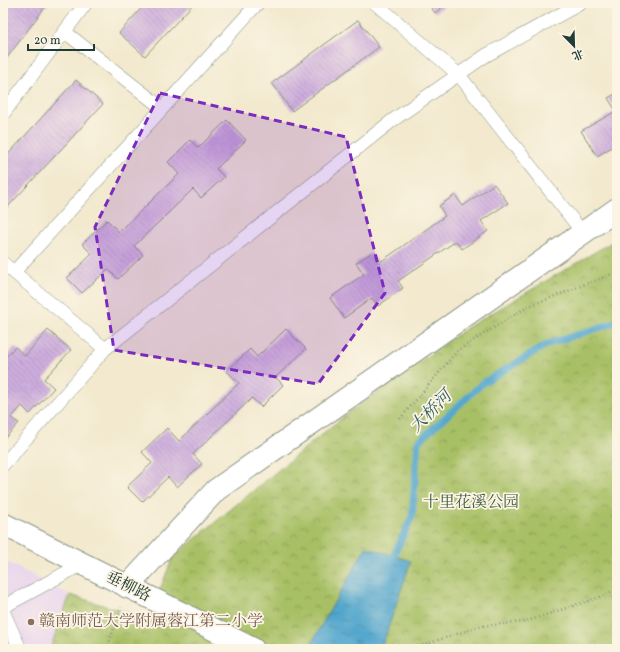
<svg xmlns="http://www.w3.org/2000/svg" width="620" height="652" font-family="Vollkorn,'Noto Serif SC',serif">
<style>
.built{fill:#e7d2ef}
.park{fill:url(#park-crowns);stroke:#647e4c}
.water{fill:url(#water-ripples);stroke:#387280}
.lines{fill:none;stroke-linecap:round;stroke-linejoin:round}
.stream{stroke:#51a6cd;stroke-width:7}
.building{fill:url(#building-back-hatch)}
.service-casing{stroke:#889381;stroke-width:14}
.tertiary-casing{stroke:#889381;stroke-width:24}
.path{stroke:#889381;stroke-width:2.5;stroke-dasharray:1 3;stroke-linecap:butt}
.service{stroke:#fff;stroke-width:13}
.tertiary{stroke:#fff;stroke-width:22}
.marked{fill:#7b2cbf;fill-opacity:0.2;stroke:#7b2cbf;stroke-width:3;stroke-dasharray:8 5;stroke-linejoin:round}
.education-dot{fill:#8d6e63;stroke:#fcf5e5;stroke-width:1.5}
.labels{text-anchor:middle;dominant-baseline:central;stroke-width:3.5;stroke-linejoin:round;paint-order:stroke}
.park-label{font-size:16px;fill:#415e40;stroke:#fcf5e5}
.street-label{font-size:16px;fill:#1f3d34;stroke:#fcf5e5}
.education-label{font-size:16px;fill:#785e54;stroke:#fcf5e5;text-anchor:start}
.water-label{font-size:17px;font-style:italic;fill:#2e5c62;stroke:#fcf5e5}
</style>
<defs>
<pattern id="park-crowns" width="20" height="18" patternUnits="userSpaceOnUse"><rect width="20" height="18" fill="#a8c065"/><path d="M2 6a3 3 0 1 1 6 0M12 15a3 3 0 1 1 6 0" fill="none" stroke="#889d54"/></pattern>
<pattern id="water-ripples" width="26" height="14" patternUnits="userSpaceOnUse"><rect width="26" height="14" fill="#51a6cd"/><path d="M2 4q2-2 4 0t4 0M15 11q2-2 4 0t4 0" fill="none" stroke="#4388a7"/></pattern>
<pattern id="building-back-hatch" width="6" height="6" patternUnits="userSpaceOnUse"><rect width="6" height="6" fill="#ceadde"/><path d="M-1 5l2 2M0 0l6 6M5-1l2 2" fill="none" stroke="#a78eb5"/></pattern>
</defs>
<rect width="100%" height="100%" fill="#fcf5e5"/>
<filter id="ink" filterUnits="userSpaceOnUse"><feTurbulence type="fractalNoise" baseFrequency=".025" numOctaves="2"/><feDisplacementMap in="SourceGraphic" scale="8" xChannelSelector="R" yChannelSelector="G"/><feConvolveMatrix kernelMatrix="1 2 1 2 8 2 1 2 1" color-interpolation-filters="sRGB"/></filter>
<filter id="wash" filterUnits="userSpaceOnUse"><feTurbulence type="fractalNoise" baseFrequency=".012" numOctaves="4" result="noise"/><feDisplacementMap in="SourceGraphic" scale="16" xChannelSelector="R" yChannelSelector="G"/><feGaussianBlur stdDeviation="0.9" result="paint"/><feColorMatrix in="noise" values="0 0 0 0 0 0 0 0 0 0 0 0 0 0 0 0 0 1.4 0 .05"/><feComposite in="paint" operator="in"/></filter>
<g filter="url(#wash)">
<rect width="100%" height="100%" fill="#f2e9ce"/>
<path class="built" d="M 3,560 L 70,595 L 50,649 L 3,649 Z"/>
<path class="park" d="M 617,239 L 617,649 L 50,649 L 70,595 L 148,619 L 173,557 L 344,416 L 465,329 Z"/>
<path class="water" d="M 366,547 L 411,561 L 381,649 L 308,649 Z"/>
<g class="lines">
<path class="stream" d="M 390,563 L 412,517 L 418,442 L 483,383 L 548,344 L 617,322"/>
</g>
<g id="blocks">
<path class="building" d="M 5,3 L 48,3 L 3,63 L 3,5 Z
M 146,3 L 194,3 L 145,56 L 119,33 Z
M 428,3 L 448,3 L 435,13 Z
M 358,20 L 379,47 L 292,111 L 272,83 Z
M 76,80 L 103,104 L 3,212 L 3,160 Z
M 617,93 L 617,144 L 597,156 L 581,131 L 616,111 L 608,98 Z
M 227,120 L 246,140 L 216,169 L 224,177 L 201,198 L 193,189 L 134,246 L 143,255 L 118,279 L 108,269 L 82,293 L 67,278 L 92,254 L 82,244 L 107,220 L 119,232 L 179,174 L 168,162 L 190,140 L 198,148 Z
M 494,184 L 508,203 L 481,221 L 488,231 L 462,249 L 456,241 L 398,281 L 403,288 L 378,306 L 372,298 L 344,318 L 330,298 L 364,274 L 356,263 L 371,253 L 379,263 L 445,216 L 439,206 L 455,195 L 463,206 Z
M 286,329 L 306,349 L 276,377 L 283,385 L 261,407 L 252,398 L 193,454 L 202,464 L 177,487 L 168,477 L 142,502 L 127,487 L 152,463 L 142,452 L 167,428 L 179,441 L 239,383 L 227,371 L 250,349 L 257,357 Z
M 48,330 L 71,350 L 44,379 L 54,388 L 30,414 L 22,406 L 11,418 L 19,423 L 3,440 L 3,360 L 15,347 L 25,356 Z"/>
</g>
</g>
<g filter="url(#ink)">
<use href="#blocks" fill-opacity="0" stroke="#889381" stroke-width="1"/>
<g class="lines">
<g class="service-casing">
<path id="service" d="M 375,3 L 459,75 L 583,233
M 65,32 L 162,108
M 3,114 L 86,3
M 3,263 L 105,349
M 14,272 L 258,3
M 3,465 L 105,349 L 393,120 L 485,56 L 581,3
M 3,607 L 82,564
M 3,611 L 20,649"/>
</g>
<g class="tertiary-casing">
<path id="tertiary" d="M 3,524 L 253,649
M 127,587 L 216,490 L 617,209"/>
</g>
<path class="path" d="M 400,419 L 458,350 L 527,307 L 617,272
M 107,649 L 121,607
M 411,649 L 481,626 L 524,622 L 603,596 L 617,589"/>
<use href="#service" class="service"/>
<use href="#tertiary" class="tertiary"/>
</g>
</g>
<path class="marked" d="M 160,93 L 346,137 L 385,293 L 318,384 L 114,350 L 95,227 Z"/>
<circle class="education-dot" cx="31" cy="622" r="4"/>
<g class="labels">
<g class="park-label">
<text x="471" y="503">十里花溪公园</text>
</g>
<g class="street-label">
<text transform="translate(128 587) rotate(27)">垂柳路</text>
</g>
<g class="education-label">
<text x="39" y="622">赣南师范大学附属蓉江第二小学</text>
</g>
<g class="water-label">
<text transform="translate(431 412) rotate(-45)">大桥河</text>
</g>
</g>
<rect width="620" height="652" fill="none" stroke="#fcf5e5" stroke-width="16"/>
<g transform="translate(574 46) rotate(157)" stroke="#fcf5e5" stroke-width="3" paint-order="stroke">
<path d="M0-3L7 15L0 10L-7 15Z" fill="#1f3d34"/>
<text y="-6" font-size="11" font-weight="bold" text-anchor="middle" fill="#1f3d34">北</text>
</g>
<path d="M28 44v6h66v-6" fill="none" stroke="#1f3d34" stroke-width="2"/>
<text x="34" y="44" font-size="12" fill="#1f3d34" stroke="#fcf5e5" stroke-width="3" paint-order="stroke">20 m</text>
</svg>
